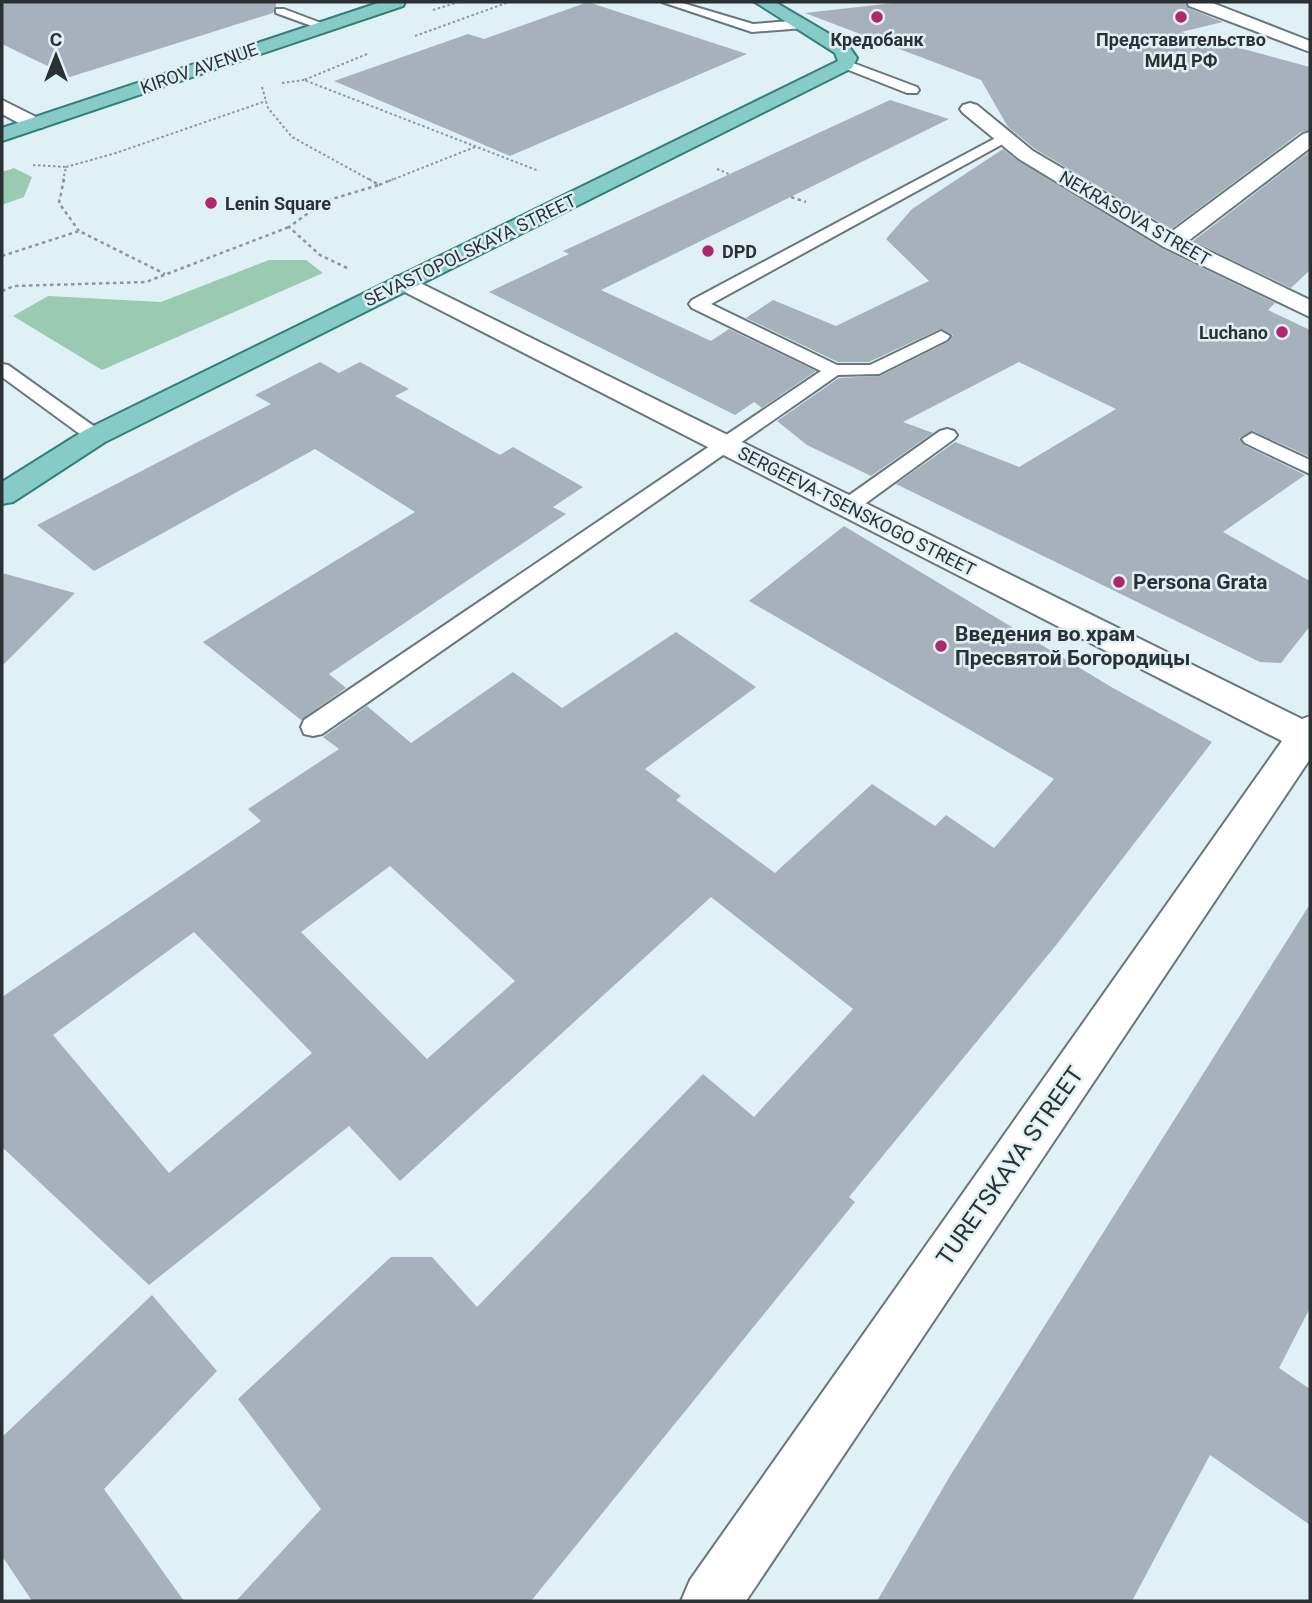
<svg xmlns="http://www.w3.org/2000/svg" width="1312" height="1603" font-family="Roboto,sans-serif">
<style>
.green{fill:#9bcab3}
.building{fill:#a6b1bb;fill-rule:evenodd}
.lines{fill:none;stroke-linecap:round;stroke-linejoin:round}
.lane-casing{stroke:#68777c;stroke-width:4}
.street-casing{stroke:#68777c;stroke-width:4}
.primary-casing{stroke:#327f7c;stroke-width:4}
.path-far1{stroke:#8b979a;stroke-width:2;stroke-dasharray:2.5 2.5;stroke-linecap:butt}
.path{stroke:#8b979a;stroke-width:2.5;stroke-dasharray:3.5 3.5;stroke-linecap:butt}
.lane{fill:#fff;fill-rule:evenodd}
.street{fill:#fff;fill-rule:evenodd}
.primary{fill:#86cbc8;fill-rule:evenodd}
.poi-dot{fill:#af286c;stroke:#e0f1f6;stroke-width:2.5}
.labels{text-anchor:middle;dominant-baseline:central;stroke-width:5;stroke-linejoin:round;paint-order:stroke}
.far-poi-label{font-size:18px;font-weight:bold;fill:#2b3133;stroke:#e0f1f6}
.far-street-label{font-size:18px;fill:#2b3133;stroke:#e0f1f6}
.poi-label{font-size:21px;font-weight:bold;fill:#2b3133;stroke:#e0f1f6;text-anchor:start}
.near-street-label{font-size:24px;fill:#2b3133;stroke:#e0f1f6}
</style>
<rect width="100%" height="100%" fill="#e0f1f6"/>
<path class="green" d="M 14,168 L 32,177 L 24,197 L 2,205 L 2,172 Z
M 269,260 L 306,260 L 323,273 L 102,370 L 13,316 L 48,296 L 161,302 Z"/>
<path class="building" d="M 2,2 L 276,2 L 276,6 L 273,13 L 70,77 L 2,44 Z
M 588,2 L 747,54 L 510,156 L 334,81 L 468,34 L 484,39 Z
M 902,2 L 1184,2 L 1188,8 L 1223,22 L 1181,32 L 1310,67 L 1310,130 L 1301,132 L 1171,229 L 1035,149 L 1008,127 L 981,80 L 805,13 Z
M 890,100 L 949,119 L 601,290 L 711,341 L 729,329 L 816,371 L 762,408 L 754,402 L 735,415 L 489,292 L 569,254 L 563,251 Z
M 1003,149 L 1018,161 L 1163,249 L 1275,303 L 1268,310 L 1310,330 L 1310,457 L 1253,431 L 1239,438 L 1244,445 L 1305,475 L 1223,532 L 1310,581 L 1310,626 L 1281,663 L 1260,662 L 896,484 L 955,442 L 1019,467 L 1116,409 L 1019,362 L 903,422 L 933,433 L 871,476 L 807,445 L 777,421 L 839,378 L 880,376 L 948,342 L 953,335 L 940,329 L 869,362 L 838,362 L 746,318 L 773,300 L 836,326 L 929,281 L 886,239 L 912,209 Z
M 1310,151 L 1310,270 L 1291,288 L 1193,241 Z
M 320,362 L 339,373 L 360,362 L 409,389 L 395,396 L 500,455 L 513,447 L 583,487 L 553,507 L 566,514 L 329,674 L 346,688 L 301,720 L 203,642 L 415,512 L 315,449 L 94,571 L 37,525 L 271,404 L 255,395 Z
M 844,526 L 1113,688 L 1212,742 L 1057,944 L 849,1197 L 855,1202 L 531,1601 L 236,1601 L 321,1509 L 238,1399 L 391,1257 L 432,1257 L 477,1307 L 703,1074 L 754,1117 L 853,1009 L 711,897 L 400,1181 L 349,1126 L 149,1285 L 2,1147 L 2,997 L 261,821 L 248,809 L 339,749 L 323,737 L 367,706 L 411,743 L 513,672 L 562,708 L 676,632 L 756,687 L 645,769 L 681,796 L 676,800 L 775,873 L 872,784 L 935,826 L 946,815 L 994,848 L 1054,779 L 749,601 ZM 390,866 L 515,981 L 427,1059 L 301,932 ZM 194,932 L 312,1053 L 169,1173 L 53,1035 Z
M 2,573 L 75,593 L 2,666 Z
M 1310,904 L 1310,1308 L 1279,1368 L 1310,1389 L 1310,1525 L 1210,1455 L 1132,1601 L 877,1601 L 950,1476 Z
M 152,1295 L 217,1371 L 104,1489 L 184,1601 L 32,1601 L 2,1556 L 2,1437 Z"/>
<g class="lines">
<g class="lane-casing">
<path id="lane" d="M 662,2 L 679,2 L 753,24 L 804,20 L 810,24 L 804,28 L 752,32 Z
M 276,9 L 284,9 L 329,26 L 323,30 L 276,13 Z
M 845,60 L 917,87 L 919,90 L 917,93 L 907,93 L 841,67 L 839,64 Z
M 1005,133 L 1012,137 L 1010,140 L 711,304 L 837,365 L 870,365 L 941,331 L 950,336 L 947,340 L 879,374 L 838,375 L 322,734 L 313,736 L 304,734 L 301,727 L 304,720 L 821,371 L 692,308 L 689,304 L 692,300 Z
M 2,364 L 8,365 L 102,432 L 105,436 L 102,440 L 88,440 L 2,377 Z
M 947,429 L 954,431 L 957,435 L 954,439 L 855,511 L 841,511 L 838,506 L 841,501 L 940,431 Z
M 1252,433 L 1310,460 L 1310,474 L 1245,443 L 1242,439 Z"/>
</g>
<g class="street-casing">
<path id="street" d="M 1187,2 L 1210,2 L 1310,41 L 1310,52 L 1189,6 Z
M 2,100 L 42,120 L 45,124 L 42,128 L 28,128 L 2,114 Z
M 970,103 L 977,105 L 1033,151 L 1171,232 L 1303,134 L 1310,132 L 1310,148 L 1188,241 L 1310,300 L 1310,317 L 1164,247 L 1019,159 L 963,113 L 960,109 L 963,105 Z
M 404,275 L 1302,719 L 1310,716 L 1310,759 L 746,1601 L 681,1601 L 690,1580 L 1282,741 L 395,287 L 392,282 L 395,277 Z"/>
</g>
<g class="primary-casing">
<path id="primary" d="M 381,2 L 405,2 L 403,6 L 2,141 L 2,128 Z
M 755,2 L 775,2 L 848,45 L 857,58 L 852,68 L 105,442 L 13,502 L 2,504 L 2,482 L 85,430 L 838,61 L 835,53 Z"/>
</g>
<path class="path-far1" d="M 433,10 L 459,2
M 415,36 L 509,2
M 367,54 L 304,80 L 539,171
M 282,83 L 304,80
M 262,87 L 268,108 L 292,137 L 372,181
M 33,165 L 66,167 L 63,181
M 66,167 L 116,153 L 266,101
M 717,169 L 729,174
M 389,181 L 475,147"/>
<path class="path" d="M 64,179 L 59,203 L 79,231
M 379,185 L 393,179
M 791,197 L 806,202
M 2,256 L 79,231 L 165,274
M 347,268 L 320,255 L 289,227 L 325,201 L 379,185 L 369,179
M 2,291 L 14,286 L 146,282 L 289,227"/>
<use href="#lane" class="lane"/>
<use href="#street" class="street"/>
<use href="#primary" class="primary"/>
</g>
<g class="poi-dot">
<circle cx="877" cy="17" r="7"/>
<circle cx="1181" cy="17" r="7"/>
<circle cx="211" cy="203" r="7"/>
<circle cx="708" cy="251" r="7"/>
<circle cx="1282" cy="332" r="7"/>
<circle cx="1119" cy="582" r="7"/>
<circle cx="941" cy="646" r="7"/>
</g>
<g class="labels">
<g class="far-poi-label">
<text x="877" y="39">Кредобанк</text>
<text x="1181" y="39">Представительство<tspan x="1181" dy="21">МИД РФ</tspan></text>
<text x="225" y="203" text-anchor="start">Lenin Square</text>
<text x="722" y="251" text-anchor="start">DPD</text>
<text x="1268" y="332" text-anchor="end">Luchano</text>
</g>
<g class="far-street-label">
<text transform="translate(199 68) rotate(-19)">KIROV AVENUE</text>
<text transform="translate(1135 218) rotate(30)">NEKRASOVA STREET</text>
<text transform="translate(470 250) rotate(-26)">SEVASTOPOLSKAYA STREET</text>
<text transform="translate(857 511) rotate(27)">SERGEEVA-TSENSKOGO STREET</text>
</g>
<g class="poi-label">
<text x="1133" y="582">Persona Grata</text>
<text x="955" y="634">Введения во храм<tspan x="955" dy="24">Пресвятой Богородицы</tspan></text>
</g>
<g class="near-street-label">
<text transform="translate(1010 1166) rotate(-55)">TURETSKAYA STREET</text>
</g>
</g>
<rect width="1312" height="1603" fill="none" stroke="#2b3133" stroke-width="7"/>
<g transform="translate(56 56)" stroke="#e0f1f6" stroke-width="5" paint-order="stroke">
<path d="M0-5L12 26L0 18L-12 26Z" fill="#2b3133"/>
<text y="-10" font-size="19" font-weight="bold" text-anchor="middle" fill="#2b3133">С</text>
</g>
</svg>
